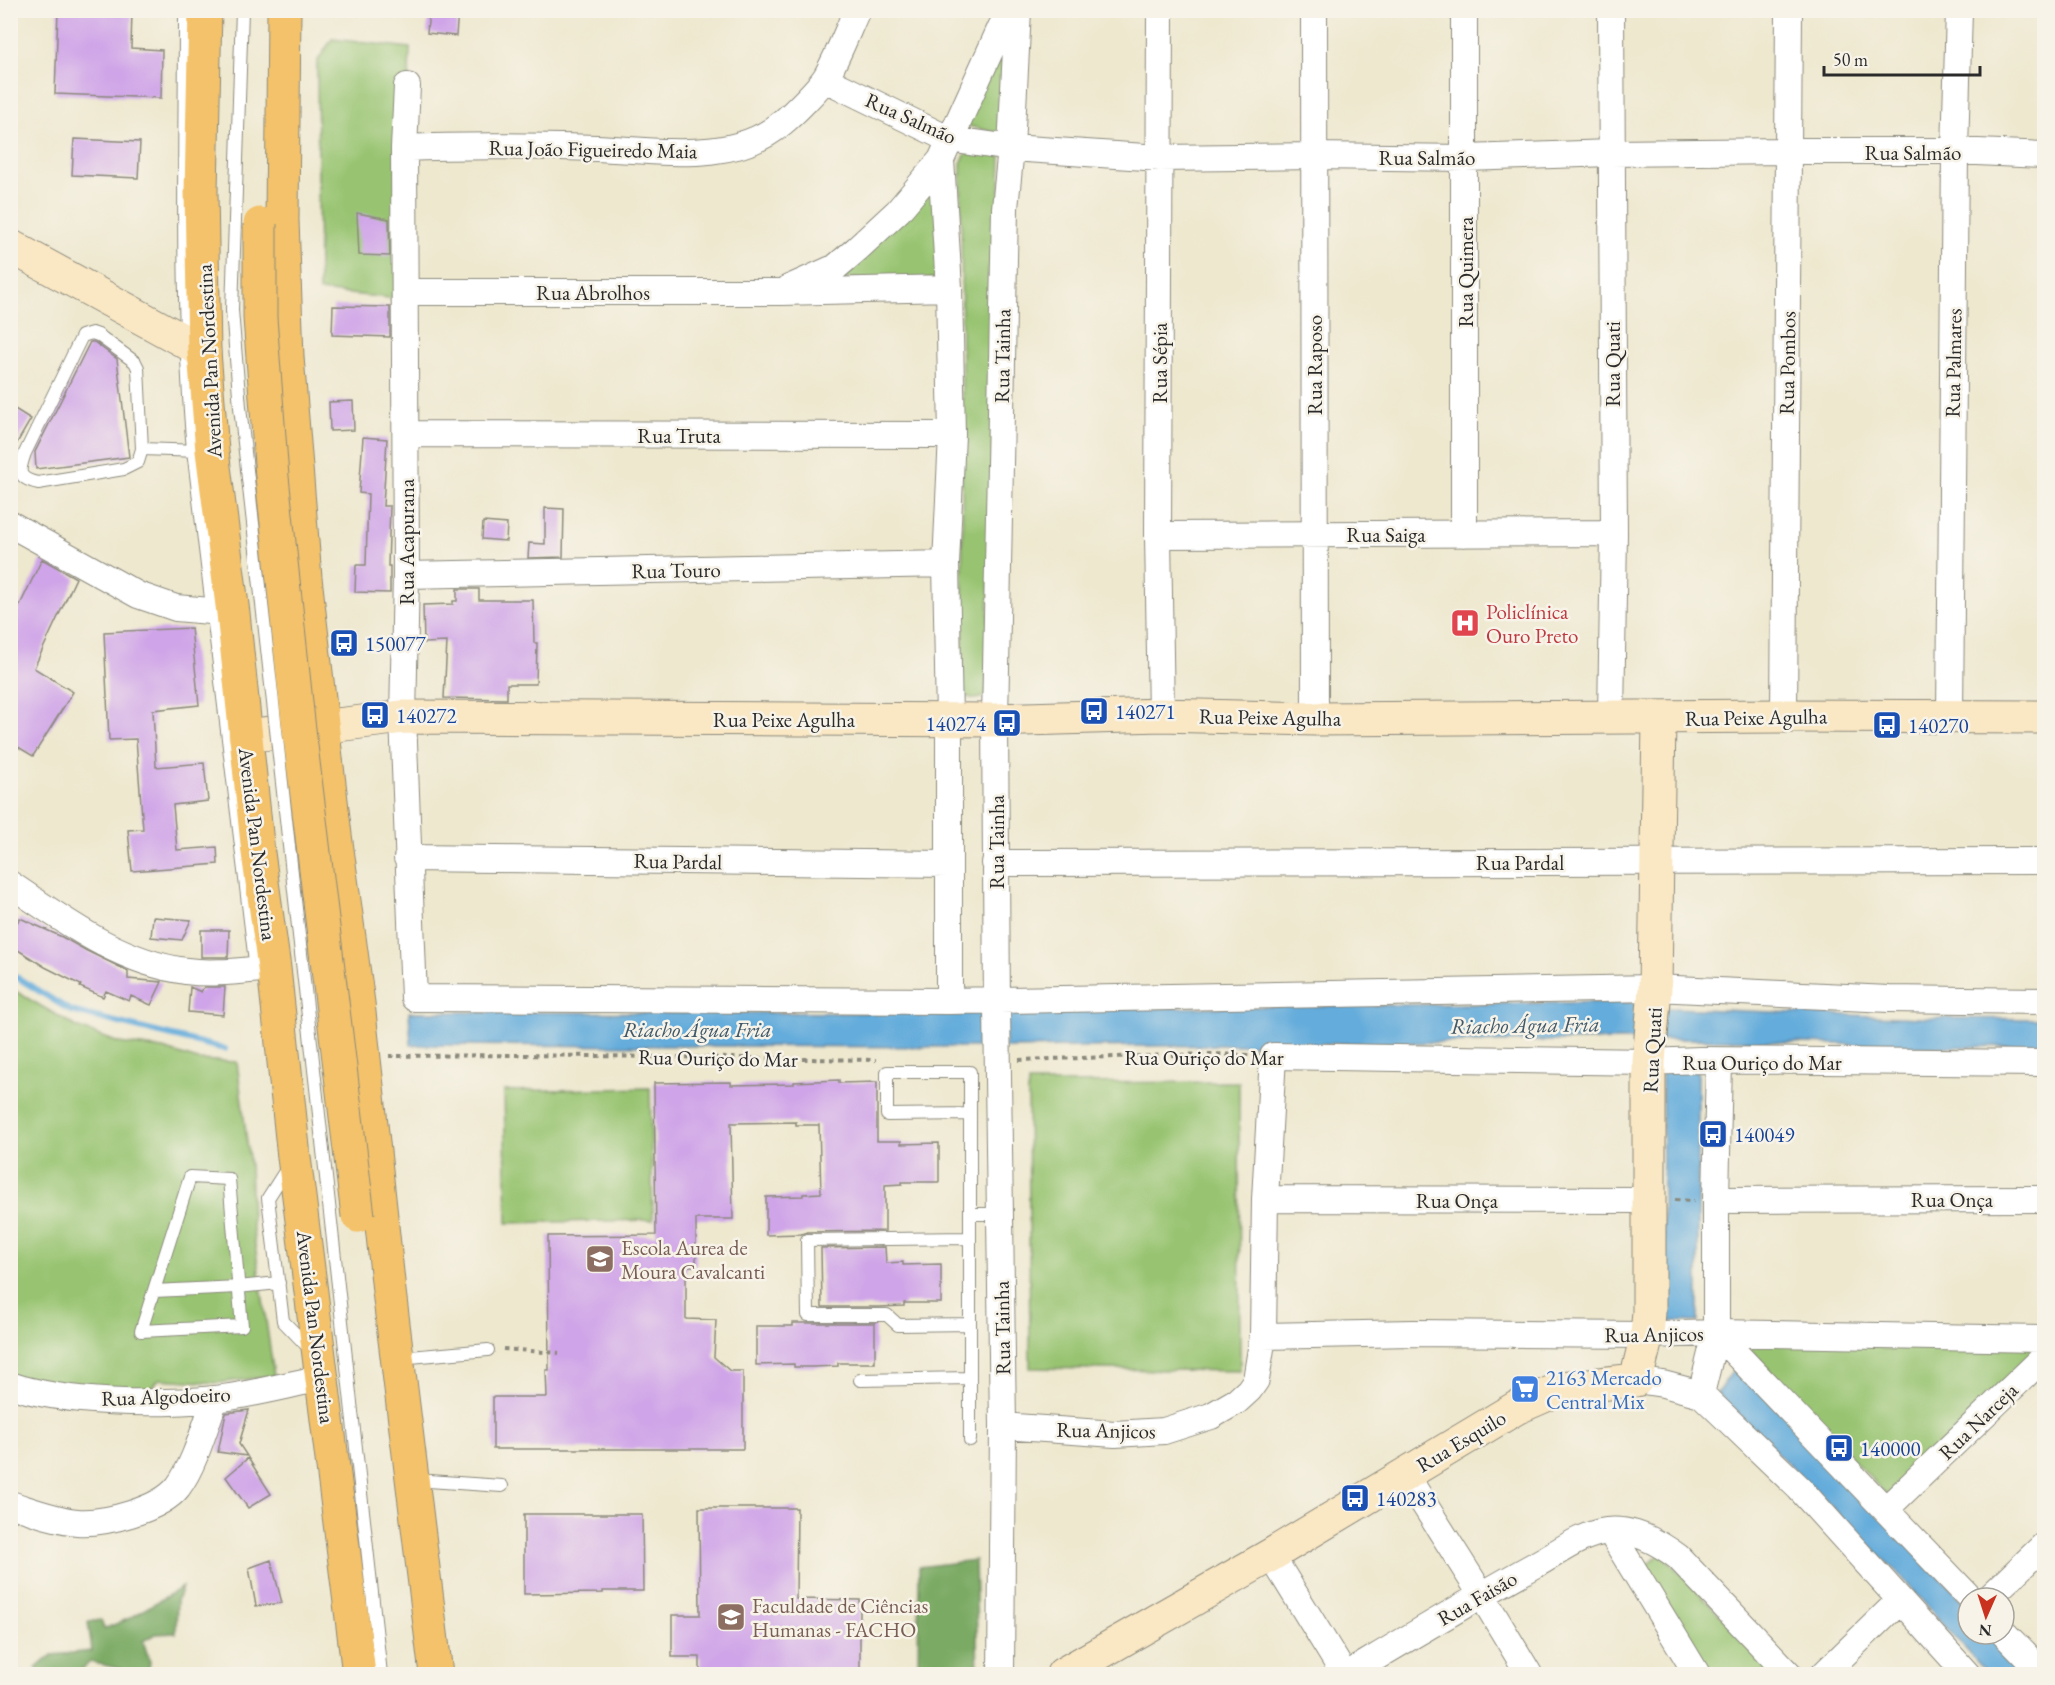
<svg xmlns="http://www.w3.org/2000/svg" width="2055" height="1685" font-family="'EB Garamond',serif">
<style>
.green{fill:#98c471;stroke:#62784e;stroke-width:1.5}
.forest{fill:#7aaa63;stroke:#526a47;stroke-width:1.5}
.water{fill:#63acdb;stroke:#476c83;stroke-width:1.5}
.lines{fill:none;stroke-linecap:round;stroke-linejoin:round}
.stream{stroke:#63acdb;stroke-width:6}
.building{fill:#cfa4e8}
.lane-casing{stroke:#8c8a7d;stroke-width:14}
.street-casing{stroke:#8c8a7d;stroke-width:28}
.secondary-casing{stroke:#8c8a7d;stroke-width:35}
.highway-casing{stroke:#8c8a7d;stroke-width:35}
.path{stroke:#8c8a7d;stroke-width:4;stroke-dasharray:4.5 4.5;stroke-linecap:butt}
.lane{stroke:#fff;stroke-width:12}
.street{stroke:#fff;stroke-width:26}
.secondary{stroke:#fae7c3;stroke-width:33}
.highway{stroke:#f3c26a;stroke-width:33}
.lane-bridge-casing{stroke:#8c8a7d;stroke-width:14;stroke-linecap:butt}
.highway-bridge-casing{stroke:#8c8a7d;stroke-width:35;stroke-linecap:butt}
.lane-bridge{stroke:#fff;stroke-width:12}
.highway-bridge{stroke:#f3c26a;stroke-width:33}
.labels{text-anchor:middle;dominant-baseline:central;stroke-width:5;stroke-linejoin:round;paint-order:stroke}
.street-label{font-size:21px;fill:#2b2b2b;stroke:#f7f3e8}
.health-label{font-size:21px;fill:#be3a42;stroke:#f7f3e8;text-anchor:start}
.transit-label{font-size:21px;fill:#164399;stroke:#f7f3e8;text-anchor:start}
.education-label{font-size:21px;fill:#785e54;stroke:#f7f3e8;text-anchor:start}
.shop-label{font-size:21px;fill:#366cbe;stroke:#f7f3e8;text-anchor:start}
.water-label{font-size:22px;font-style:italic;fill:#3f5869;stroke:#f7f3e8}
</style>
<rect width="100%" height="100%" fill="#f7f3e8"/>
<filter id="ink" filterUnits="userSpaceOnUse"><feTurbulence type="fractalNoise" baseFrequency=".0167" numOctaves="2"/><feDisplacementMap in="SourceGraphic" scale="12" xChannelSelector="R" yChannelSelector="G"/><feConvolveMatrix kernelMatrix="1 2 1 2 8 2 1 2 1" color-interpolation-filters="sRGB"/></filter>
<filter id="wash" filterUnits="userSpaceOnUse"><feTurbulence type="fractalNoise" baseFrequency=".008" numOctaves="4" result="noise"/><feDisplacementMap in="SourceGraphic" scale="24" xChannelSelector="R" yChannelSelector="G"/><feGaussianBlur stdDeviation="1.35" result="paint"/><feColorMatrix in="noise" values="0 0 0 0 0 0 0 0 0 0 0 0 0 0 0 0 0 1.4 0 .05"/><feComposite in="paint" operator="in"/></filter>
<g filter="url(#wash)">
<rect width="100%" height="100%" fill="#eee8cf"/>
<path class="green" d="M 1013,14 L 1002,134 L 960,124 Z
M 332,39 L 410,48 L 400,299 L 319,291 L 317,62 Z
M 973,149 L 1001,155 L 986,696 L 977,699 L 967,697 L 963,689 L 961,163 L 965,155 Z
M 937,174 L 943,279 L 827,279 Z
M 10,988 L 77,1027 L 119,1043 L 163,1049 L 198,1060 L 237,1062 L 250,1166 L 252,1224 L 274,1376 L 218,1383 L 159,1379 L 145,1395 L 82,1396 L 11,1376 Z
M 1239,1082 L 1240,1371 L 1030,1368 L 1028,1083 Z
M 650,1088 L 653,1220 L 507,1223 L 504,1091 Z
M 1740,1339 L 2044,1343 L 1889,1498 Z
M 1661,1554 L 1778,1674 L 1708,1674 L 1645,1566 Z"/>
<path class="forest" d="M 975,1560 L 978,1674 L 918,1674 L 919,1567 Z
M 182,1587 L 177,1601 L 176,1633 L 155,1634 L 143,1641 L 150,1662 L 148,1674 L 122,1674 L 122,1669 L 90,1662 L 77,1674 L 42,1674 L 36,1668 L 52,1655 L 92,1651 L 88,1622 L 101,1620 L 104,1629 L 130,1618 Z"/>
<path class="water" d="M 1626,1002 L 1671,1008 L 1922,1018 L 2044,1019 L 2044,1046 L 1922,1047 L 1693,1039 L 1005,1048 L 1005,1010 Z
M 409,1012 L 984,1013 L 985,1047 L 411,1045 Z
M 1662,1066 L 1698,1067 L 1698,1322 L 1664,1321 Z
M 1737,1365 L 1968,1606 L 1968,1634 L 1995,1634 L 2032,1674 L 1988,1674 L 1893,1568 L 1717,1393 Z"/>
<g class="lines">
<path class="stream" d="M 10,973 L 71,1011 L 225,1049"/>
</g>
<g id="blocks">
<path class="building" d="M 58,10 L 132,10 L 131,48 L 162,50 L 161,98 L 55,94 Z
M 429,10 L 458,10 L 456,36 L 427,33 Z
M 74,139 L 140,142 L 138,178 L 72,175 Z
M 357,213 L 389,219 L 390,256 L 359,255 Z
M 333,306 L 390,307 L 390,337 L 332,335 Z
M 90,342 L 94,342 L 117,359 L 129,457 L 36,469 L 35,452 Z
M 353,401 L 354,430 L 330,431 L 329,402 Z
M 10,406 L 31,419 L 10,455 Z
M 363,437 L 387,439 L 383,506 L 390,506 L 388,566 L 390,566 L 390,593 L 355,592 L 356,565 L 366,565 L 368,494 L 359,493 Z
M 545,508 L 564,509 L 563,557 L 528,558 L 529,543 L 545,544 Z
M 483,522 L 507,524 L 506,541 L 482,539 Z
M 42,559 L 76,578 L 34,668 L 73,692 L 33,756 L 10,742 L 10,626 Z
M 457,589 L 479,589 L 479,600 L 533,600 L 534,643 L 537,643 L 536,684 L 507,684 L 507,699 L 444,698 L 447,642 L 424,643 L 423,605 L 453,604 L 453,601 L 457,601 Z
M 191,628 L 199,705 L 153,710 L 156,767 L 204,763 L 208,801 L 173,805 L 177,850 L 217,847 L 218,864 L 132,871 L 128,830 L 143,829 L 136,739 L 109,740 L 104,632 Z
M 153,917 L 191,920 L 182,940 L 151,937 Z
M 20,918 L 62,937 L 87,951 L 128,971 L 128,979 L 162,982 L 151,1005 L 131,996 L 129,1001 L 106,991 L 103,997 L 80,987 L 81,985 L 45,967 L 10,945 L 10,933 Z
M 201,930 L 229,930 L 228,957 L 201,957 Z
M 190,987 L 201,992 L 201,990 L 205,987 L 225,987 L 223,1015 L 188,1012 Z
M 839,1080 L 839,1083 L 877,1082 L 877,1141 L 901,1141 L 901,1144 L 939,1143 L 939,1182 L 902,1182 L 902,1184 L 885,1185 L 885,1231 L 807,1232 L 801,1234 L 766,1235 L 766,1197 L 803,1196 L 803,1194 L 821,1193 L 819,1125 L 796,1125 L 796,1122 L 731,1123 L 733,1219 L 696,1219 L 696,1266 L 686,1266 L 686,1319 L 716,1320 L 714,1357 L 730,1371 L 743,1371 L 743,1449 L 493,1449 L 493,1397 L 547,1397 L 546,1370 L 549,1370 L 548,1236 L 656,1235 L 654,1083 L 731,1082 L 731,1085 L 794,1084 L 794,1082 Z
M 885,1247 L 886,1263 L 903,1262 L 903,1265 L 941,1264 L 941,1303 L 904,1303 L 904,1306 L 878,1307 L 822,1307 L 821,1248 Z
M 793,1323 L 875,1323 L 875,1363 L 838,1363 L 838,1366 L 812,1367 L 794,1367 L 794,1364 L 756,1365 L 756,1326 L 793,1326 Z
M 249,1410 L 239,1444 L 247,1456 L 218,1452 L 226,1413 Z
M 248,1458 L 271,1494 L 248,1508 L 226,1477 Z
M 699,1508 L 797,1508 L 796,1599 L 860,1600 L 860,1674 L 700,1674 L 700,1657 L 672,1657 L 672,1615 L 700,1615 Z
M 524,1514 L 642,1514 L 643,1591 L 603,1591 L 603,1593 L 524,1594 Z
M 271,1560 L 282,1603 L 256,1606 L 249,1568 Z"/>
</g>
</g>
<g filter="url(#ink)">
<use href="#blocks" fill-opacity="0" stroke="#8c8a7d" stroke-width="1.5"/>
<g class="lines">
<g class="lane-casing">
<path id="lane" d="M 185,10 C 185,157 180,304 193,450 L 256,970
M 232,310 L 242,10
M 142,449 L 138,462 L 124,469 L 38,483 C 16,478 19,471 25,453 L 82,336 L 92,333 L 98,335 L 135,362 L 138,368 L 142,449 L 199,451
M 970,1114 L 887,1115 L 887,1072 L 970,1072 C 970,1195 970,1318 970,1440
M 289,1165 L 268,1198 L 283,1321 L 310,1349
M 190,1177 L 229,1179 L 242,1326 L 141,1331 Z
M 330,1213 L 381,1674
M 970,1214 L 1000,1214
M 970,1238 L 807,1240 L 808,1315 L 887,1315 L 898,1325 L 970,1324
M 154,1291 L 238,1287 L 279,1283
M 399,1358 L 488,1350
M 860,1380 L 970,1378
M 414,1480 L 502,1486"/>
</g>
<g class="street-casing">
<path id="street" d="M 1160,10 L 1158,535 L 1161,715
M 1314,10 L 1315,719
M 1464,10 L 1464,534
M 825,79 L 948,139 L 1011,148 L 1160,158 L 1314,156 L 1465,158 L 1611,153 L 1789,151 L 1955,151 L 2044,155
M 407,86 L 404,148 L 406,575 L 403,717 L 414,998 L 949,1001 L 1655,988 L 1889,999 L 2044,1001
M 404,148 C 468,145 533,146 596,148 C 655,150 734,165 782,123 C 793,114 819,88 826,77 C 838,56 847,32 857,10
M 941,160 L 949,288 L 952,435 L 946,564 L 949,719 L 949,1001
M 789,288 L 836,267 L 857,249 L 898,211 L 941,160 L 1001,27 L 1011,10
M 406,292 L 781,292 L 949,288
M 406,434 L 952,435
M 10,524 L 138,595 L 176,608 L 233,613
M 1158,535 L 1614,533
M 406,575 L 946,564
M 1784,716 L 1789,10
M 1950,716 L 1955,151 L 1959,10
M 1611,717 L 1614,533 L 1611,10
M 407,858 L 948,864
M 995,863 L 2044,861
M 10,884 C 65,921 119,962 186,971 C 215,975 245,970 274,968
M 1265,1199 L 1649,1200
M 1716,1200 L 2044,1199
M 1716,1333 L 1970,1598
M 1263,1336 L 1413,1333 L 1647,1335 L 1716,1333 L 2044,1339
M 1636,1380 L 1663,1384 L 1701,1394 L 1799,1488 L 1967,1674
M 10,1385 C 66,1404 156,1405 215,1399 C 250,1395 287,1385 322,1378
M 1701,1394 L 1716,1333 L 1716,1200 L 1719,1061
M 1003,1426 L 1115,1434 L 1164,1431 L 1211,1416 L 1237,1401 L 1249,1390 L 1256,1380 L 1263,1336 L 1265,1199 L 1273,1056 L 1649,1062 L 1700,1060 L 2044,1063
M 1405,1474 L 1481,1594 L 1529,1674
M 10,1504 C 32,1511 55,1520 77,1522 C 104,1524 160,1510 178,1487 C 195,1464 205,1426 215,1399
M 1886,1509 L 2044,1357
M 1610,1531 L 1697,1674
M 1271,1555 L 1344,1674
M 1989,1598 L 2044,1545
M 2004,1633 L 2044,1674
M 1001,1674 L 1003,1426 L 997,1007 L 995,720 L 1005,208 L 1011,148 L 1018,10
M 1348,1674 C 1410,1637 1473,1599 1537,1564 C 1559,1552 1582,1534 1607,1531 C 1633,1528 1658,1542 1678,1557 L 1789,1674
M 1824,1674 L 1900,1600"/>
</g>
<g class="secondary-casing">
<path id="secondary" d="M 10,246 L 204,352
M 245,736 L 403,717 L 995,720 L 1161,715 L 1315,719 L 1784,716 L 2044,717
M 1063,1674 L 1271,1555 L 1516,1408 L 1562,1388 L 1636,1380 L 1647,1335 L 1649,1312 L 1649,1062 L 1655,988 L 1659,718"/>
</g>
<g class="highway-casing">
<path id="highway" d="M 205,10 L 201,192 L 204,352 L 212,451 L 233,613 L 258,853 L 274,968 L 294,1157 L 359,1674
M 284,10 L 282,220 L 287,357 L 305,578 L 335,835 L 358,1003 L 389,1291 L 436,1674"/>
</g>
<path class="path" d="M 389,1056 L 521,1055 L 876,1060
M 1019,1060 L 1209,1054 L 1251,1055
M 1675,1200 L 1694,1201
M 503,1349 L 559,1353"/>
<use href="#lane" class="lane"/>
<use href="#street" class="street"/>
<use href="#secondary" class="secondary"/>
<use href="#highway" class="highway"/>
<g class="lane-bridge-casing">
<path id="lane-bridge" d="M 232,310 L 240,407 L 330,1213"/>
</g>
<g class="highway-bridge-casing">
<path id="highway-bridge" d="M 260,224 L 260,318 L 272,477 L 298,721 L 358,1216"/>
</g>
<use href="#lane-bridge" class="lane-bridge"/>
<use href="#highway-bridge" class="highway-bridge"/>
</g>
</g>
<defs>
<g id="hospital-square" transform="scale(1.5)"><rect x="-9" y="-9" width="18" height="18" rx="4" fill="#e0444e" stroke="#f7f3e8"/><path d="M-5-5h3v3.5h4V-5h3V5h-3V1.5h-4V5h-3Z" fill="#fff"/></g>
<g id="bus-square" transform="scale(1.5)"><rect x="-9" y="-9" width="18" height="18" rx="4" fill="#1a4fb4" stroke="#f7f3e8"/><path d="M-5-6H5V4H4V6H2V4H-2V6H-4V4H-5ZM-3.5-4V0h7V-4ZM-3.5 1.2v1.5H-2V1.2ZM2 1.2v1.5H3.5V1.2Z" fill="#fff"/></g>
<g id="school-square" transform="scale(1.5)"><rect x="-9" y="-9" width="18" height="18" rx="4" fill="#8d6e63" stroke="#f7f3e8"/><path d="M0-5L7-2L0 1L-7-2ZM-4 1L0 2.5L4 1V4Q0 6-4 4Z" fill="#fff"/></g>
<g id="supermarket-square" transform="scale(1.5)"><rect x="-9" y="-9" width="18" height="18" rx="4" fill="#3f7fe0" stroke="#f7f3e8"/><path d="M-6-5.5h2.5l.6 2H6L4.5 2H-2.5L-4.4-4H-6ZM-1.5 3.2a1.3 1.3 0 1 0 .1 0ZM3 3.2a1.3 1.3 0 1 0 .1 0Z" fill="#fff"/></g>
<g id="university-square" transform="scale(1.5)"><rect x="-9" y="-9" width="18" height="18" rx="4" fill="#8d6e63" stroke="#f7f3e8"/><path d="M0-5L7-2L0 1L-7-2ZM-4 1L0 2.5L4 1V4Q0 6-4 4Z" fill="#fff"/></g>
</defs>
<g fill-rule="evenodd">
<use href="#hospital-square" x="1465" y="623"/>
<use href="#bus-square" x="344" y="643"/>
<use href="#bus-square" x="1094" y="711"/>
<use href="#bus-square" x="375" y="715"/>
<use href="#bus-square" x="1007" y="723"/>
<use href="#bus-square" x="1887" y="725"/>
<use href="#bus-square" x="1713" y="1134"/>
<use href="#school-square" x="600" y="1259"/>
<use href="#supermarket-square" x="1525" y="1389"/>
<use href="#bus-square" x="1839" y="1448"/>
<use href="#bus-square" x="1355" y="1498"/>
<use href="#university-square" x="731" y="1617"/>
</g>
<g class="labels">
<g class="street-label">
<text transform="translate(911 118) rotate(24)">Rua Salmão</text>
<text transform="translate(593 149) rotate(1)">Rua João Figueiredo Maia</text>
<text x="1913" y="152">Rua Salmão</text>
<text x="1427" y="157">Rua Salmão</text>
<text transform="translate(1465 272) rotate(-90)">Rua Quimera</text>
<text x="593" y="292">Rua Abrolhos</text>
<text transform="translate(1002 356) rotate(-89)">Rua Tainha</text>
<text transform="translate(209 361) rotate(-93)">Avenida Pan Nordestina</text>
<text transform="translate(1159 363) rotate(-90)">Rua Sépia</text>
<text transform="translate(1787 363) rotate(-89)">Rua Pombos</text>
<text transform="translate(1953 363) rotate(-89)">Rua Palmares</text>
<text transform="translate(1612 364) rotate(-90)">Rua Quati</text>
<text transform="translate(1314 365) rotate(-90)">Rua Raposo</text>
<text x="679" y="435">Rua Truta</text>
<text x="1386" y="534">Rua Saiga</text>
<text transform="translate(406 542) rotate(-90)">Rua Acapurana</text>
<text transform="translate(676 570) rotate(-1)">Rua Touro</text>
<text transform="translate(1270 717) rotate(1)">Rua Peixe Agulha</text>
<text transform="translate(1756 717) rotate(-1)">Rua Peixe Agulha</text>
<text x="784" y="719">Rua Peixe Agulha</text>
<text transform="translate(996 842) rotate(-90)">Rua Tainha</text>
<text transform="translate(258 844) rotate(83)">Avenida Pan Nordestina</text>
<text transform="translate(678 861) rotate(1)">Rua Pardal</text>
<text x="1520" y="862">Rua Pardal</text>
<text transform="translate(1652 1050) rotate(-87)">Rua Quati</text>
<text x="1204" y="1057">Rua Ouriço do Mar</text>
<text transform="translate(718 1058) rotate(1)">Rua Ouriço do Mar</text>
<text x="1762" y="1062">Rua Ouriço do Mar</text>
<text x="1952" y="1199">Rua Onça</text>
<text x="1457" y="1200">Rua Onça</text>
<text transform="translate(316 1327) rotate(83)">Avenida Pan Nordestina</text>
<text transform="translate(1002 1328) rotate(-91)">Rua Tainha</text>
<text transform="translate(1654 1334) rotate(-1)">Rua Anjicos</text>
<text transform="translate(166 1396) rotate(-2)">Rua Algodoeiro</text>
<text transform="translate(1978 1421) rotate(-44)">Rua Narceja</text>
<text transform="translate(1106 1430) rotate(1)">Rua Anjicos</text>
<text transform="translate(1461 1441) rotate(-31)">Rua Esquilo</text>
<text transform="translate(1477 1598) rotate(-30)">Rua Faisão</text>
</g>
<g class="health-label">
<text x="1486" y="611">Policlínica<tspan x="1486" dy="24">Ouro Preto</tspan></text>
</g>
<g class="transit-label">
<text x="365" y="643">150077</text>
<text x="1115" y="711">140271</text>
<text x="396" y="715">140272</text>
<text x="986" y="723" text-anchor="end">140274</text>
<text x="1908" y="725">140270</text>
<text x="1734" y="1134">140049</text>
<text x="1860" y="1448">140000</text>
<text x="1376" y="1498">140283</text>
</g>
<g class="education-label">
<text x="621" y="1247">Escola Aurea de<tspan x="621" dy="24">Moura Cavalcanti</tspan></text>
<text x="752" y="1605">Faculdade de Ciências<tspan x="752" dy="24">Humanas - FACHO</tspan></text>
</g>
<g class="shop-label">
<text x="1546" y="1377">2163 Mercado<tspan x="1546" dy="24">Central Mix</tspan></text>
</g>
<g class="water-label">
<text transform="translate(1525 1025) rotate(-1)">Riacho Água Fria</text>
<text x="697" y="1029">Riacho Água Fria</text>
</g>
</g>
<rect width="2055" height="1685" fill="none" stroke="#f7f3e8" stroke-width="36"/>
<g transform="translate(1986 1616) rotate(183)"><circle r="28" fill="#f7f3e8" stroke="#a5a39c" stroke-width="1.5"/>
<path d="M0-4.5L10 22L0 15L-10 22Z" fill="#c8321e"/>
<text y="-9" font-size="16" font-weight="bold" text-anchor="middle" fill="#2b2b2b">N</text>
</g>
<path d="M1824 66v9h156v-9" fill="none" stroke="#2b2b2b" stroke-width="3"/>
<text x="1833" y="66" font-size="18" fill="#2b2b2b" stroke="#f7f3e8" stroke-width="4.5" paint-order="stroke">50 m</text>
</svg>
